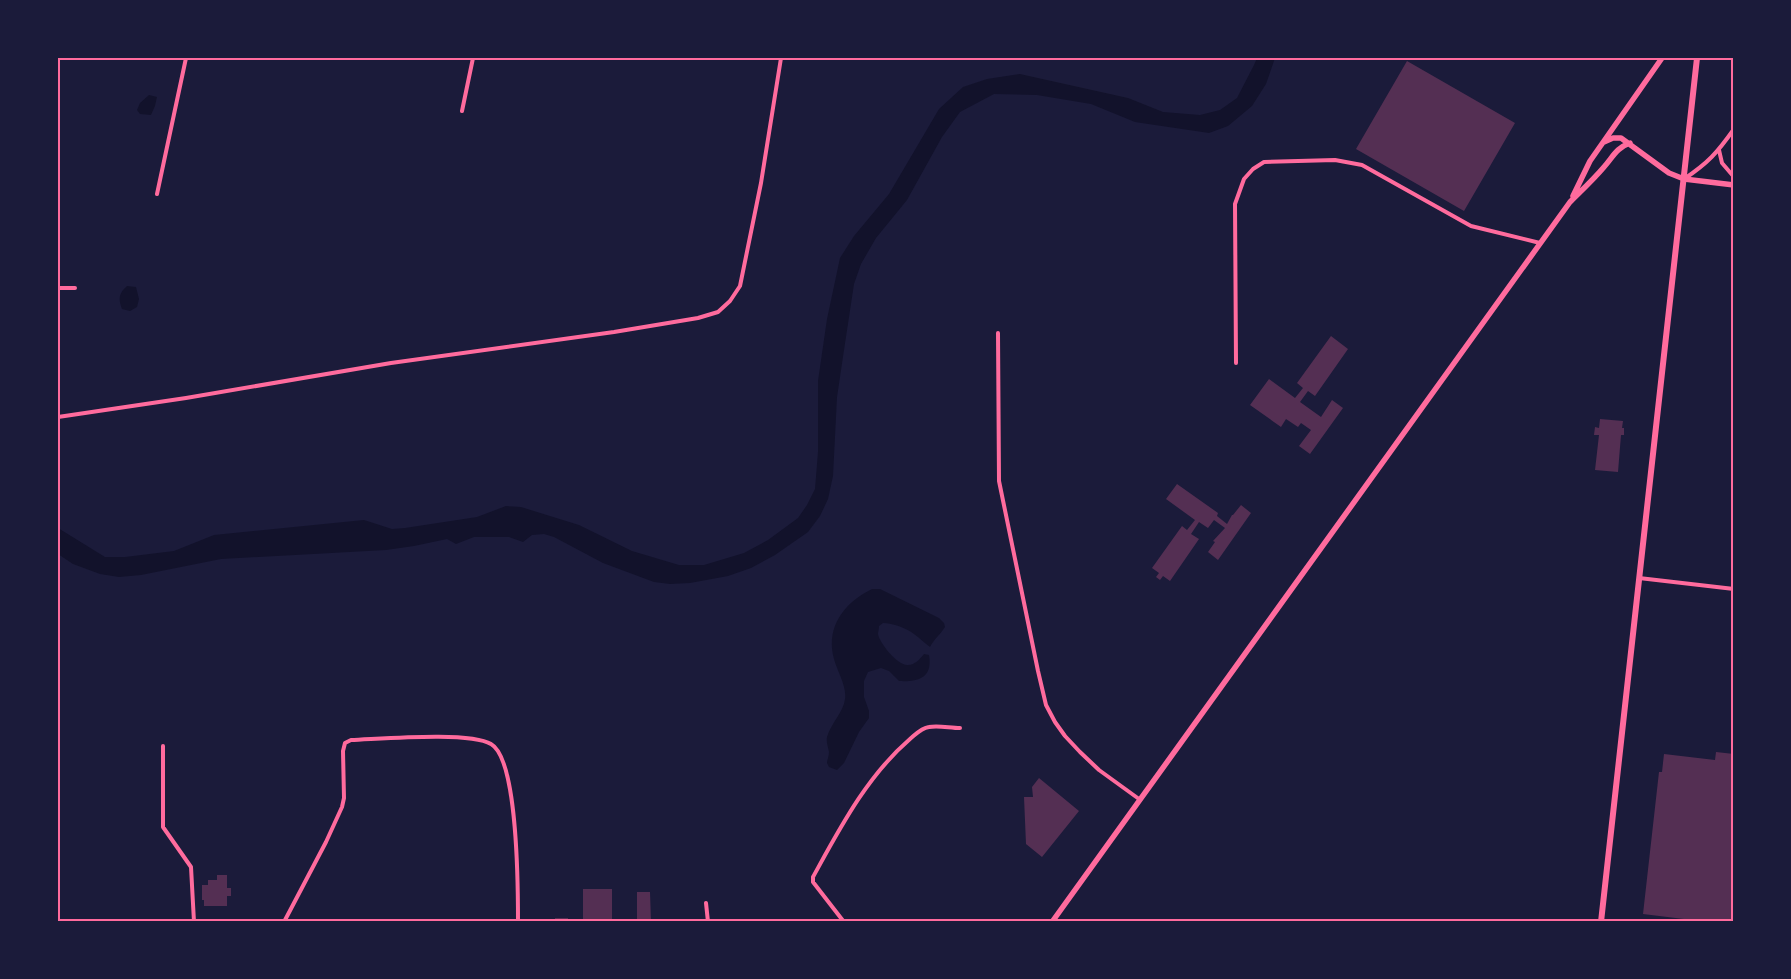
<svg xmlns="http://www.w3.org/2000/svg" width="1791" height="979" font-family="'DejaVu Sans',sans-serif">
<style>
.water{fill:#12122b}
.building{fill:#542f53}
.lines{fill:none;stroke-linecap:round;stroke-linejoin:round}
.minor{stroke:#ff6b9d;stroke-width:4}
.secondary{stroke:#ff6b9d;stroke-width:5.5}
.primary{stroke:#ff6b9d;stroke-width:6}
.neatline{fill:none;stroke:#ff6b9d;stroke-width:2}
</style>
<rect width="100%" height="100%" fill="#1b1b3a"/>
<path class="water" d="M 1257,58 L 1275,58 L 1266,84 L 1252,106 L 1228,126 L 1209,133 L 1135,122 L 1091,104 L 1037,95 L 994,94 L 960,112 L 942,137 L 907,200 L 876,238 L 861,264 L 854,284 L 844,350 L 837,397 L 833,476 L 828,499 L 820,516 L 808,532 L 775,555 L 751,568 L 728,576 L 690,583 L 670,584 L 654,582 L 603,563 L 554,537 L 544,534 L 532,535 L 523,542 L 509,537 L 474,537 L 456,544 L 447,539 L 414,546 L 386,550 L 221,559 L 141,575 L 119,577 L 100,574 L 73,564 L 58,554 L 58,528 L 105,557 L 125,557 L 174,551 L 214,535 L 364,520 L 392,529 L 405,528 L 477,517 L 506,506 L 521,507 L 579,525 L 632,551 L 679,565 L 704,565 L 744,553 L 768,540 L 798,518 L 807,505 L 815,489 L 818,452 L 818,381 L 827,319 L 840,258 L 854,236 L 889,194 L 939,109 L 963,87 L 987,79 L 1020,74 L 1128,98 L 1163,112 L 1200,115 L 1220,110 L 1237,98 L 1254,65 Z
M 149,95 L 157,97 L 155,106 L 151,115 L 140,114 L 137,110 L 140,103 Z
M 127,286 L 136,287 L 139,299 L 137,307 L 130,311 L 122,309 C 118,299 119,293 127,286 Z
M 872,589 L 880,589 L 939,618 L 944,623 L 945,627 C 940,635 934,639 930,647 C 924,643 920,638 914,634 C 906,628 893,623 883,623 L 879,626 C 879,629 878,632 878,634 C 880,644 898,666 908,665 C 915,665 920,659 924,654 L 929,655 C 933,678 918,682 899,681 L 889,671 L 881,668 L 868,672 L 864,681 L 864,697 L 869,711 L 869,718 L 859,732 L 844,763 L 837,770 L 829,767 L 827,763 C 827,760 829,756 829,752 C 828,747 826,742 827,737 C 830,725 844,711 845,699 C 847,686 837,671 834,659 C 825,627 845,602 872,589 Z"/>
<path class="building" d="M 1407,61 L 1515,123 L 1464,211 L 1356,149 Z
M 1331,336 L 1348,349 L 1315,396 L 1308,391 L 1300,402 L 1321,417 L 1332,400 L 1343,408 L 1310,454 L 1299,446 L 1311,430 L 1301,423 L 1298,427 L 1286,419 L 1281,427 L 1250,405 L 1269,379 L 1295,398 L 1303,388 L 1297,383 Z
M 1600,419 L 1623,421 L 1622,428 L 1624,428 L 1624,435 L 1621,435 L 1618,472 L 1595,470 L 1599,435 L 1594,435 L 1595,427 L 1599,428 Z
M 1177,484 L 1218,513 L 1217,516 L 1227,524 L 1232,515 L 1233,515 L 1241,505 L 1251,513 L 1218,560 L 1208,552 L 1215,542 L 1213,541 L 1225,528 L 1214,520 L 1208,528 L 1199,522 L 1191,534 L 1199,539 L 1170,581 L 1163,576 L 1160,580 L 1156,577 L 1159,573 L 1152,568 L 1182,526 L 1187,530 L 1195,520 L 1166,499 Z
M 1716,752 L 1734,754 L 1734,922 L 1708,922 L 1643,914 L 1659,772 L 1662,772 L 1664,754 L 1715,760 Z
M 1039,778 L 1079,811 L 1042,857 L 1026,844 L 1024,797 L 1033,797 L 1032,787 Z
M 217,875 L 227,875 L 227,888 L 231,888 L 231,896 L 227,896 L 227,906 L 204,906 L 204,900 L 202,900 L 202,885 L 208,885 L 208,880 L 217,880 Z
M 583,889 L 612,889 L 612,922 L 583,922 Z
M 637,892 L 650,892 L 651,922 L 637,922 Z
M 555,918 L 568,918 L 568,922 L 555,922 Z"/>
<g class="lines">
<path class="minor" d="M 462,111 L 473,58
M 1719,150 L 1722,163 L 1734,177
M 1684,179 C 1708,163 1717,153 1734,129
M 157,194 L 186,58
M 58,288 L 75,288
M 998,333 L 999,481 L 1038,671 L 1046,705 L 1055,722 L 1065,736 L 1080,752 L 1099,770 L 1139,799
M 1236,363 L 1235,204 L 1244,179 L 1253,169 L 1264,162 L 1335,160 L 1362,165 L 1471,226 L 1540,243
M 58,417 L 186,398 L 391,363 L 614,332 L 698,318 L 718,312 L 730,301 L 740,286 L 761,183 L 781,58
M 1639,578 L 1734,589
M 163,746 L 163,827 L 191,867 L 194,922
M 706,903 L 708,922
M 284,922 L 326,842 L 342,807 L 344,798 L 343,751 L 345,743 L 351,740 C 380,739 470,731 491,744 C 518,759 518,890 518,922
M 844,922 L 813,882 L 813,877 C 840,828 867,776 910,739 C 915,735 921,728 929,727 C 938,725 950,728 960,728"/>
<path class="secondary" d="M 1604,142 L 1613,138 L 1621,138 L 1669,173 L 1684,179 L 1734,185
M 1573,196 L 1590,161 L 1662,58
M 1052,922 L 1570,202 C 1581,191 1593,180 1604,167 C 1613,157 1616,148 1630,143"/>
<path class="primary" d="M 1601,922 L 1697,58"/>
</g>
<rect width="1791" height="979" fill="none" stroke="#1b1b3a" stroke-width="118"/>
<rect x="59" y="59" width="1673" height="861" class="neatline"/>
</svg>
